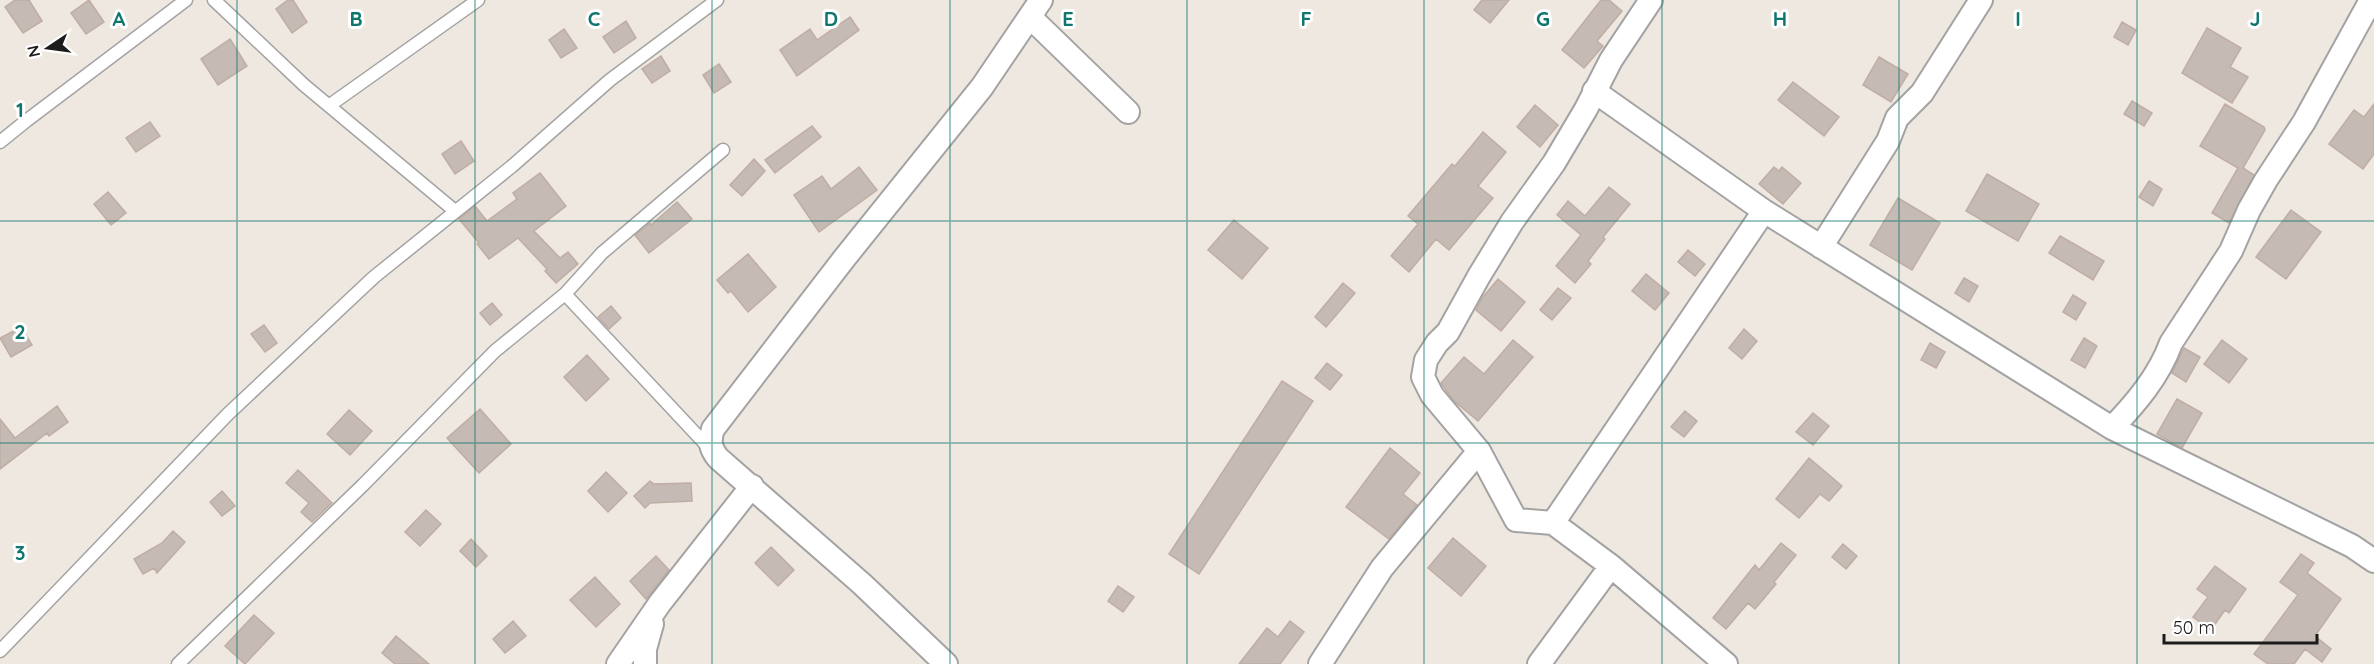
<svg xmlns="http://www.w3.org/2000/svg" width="2374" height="664" font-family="Quicksand,sans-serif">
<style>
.building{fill:#c5bab4;stroke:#c0ada3;stroke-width:1.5}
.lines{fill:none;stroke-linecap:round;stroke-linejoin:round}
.lane-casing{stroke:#a3a3a3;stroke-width:15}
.street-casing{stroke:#a3a3a3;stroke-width:26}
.lane{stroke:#fff;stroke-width:12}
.street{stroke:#fff;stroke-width:22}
.grid{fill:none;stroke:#0f766e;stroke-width:1.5;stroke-opacity:0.55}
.grid-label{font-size:20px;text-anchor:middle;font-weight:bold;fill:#0f766e;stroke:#fff;stroke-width:6;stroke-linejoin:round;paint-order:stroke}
</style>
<rect width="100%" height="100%" fill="#eee8e1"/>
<path class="building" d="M 15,0 L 29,0 L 42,21 L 23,33 L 5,7 Z
M 89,0 L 104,22 L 86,34 L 71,13 Z
M 288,0 L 293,0 L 307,22 L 292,33 L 276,9 Z
M 1482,0 L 1509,0 L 1490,23 L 1474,10 Z
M 1601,0 L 1609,0 L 1622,11 L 1597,41 L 1603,46 L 1584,68 L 1562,50 Z
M 850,17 L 859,30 L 797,76 L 780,50 L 810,29 L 817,40 Z
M 626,21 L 636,38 L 614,53 L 603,37 Z
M 2122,22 L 2136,30 L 2128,45 L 2114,37 Z
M 2207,28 L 2241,48 L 2230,67 L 2248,77 L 2232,103 L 2182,73 Z
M 564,29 L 577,48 L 561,58 L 549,40 Z
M 230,39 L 247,66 L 218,85 L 201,59 Z
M 661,56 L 670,71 L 652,83 L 642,69 Z
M 1879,57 L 1908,74 L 1891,102 L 1863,85 Z
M 719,64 L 731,82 L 714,93 L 703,75 Z
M 1793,82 L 1839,117 L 1824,136 L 1778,100 Z
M 2132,101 L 2152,113 L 2144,126 L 2124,114 Z
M 2225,104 L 2264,127 L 2265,130 L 2243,168 L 2254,175 L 2229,223 L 2212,213 L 2238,168 L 2200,146 Z
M 2374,104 L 2374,154 L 2363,169 L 2329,144 L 2354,110 L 2364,117 Z
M 1535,105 L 1558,125 L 1540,147 L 1517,127 Z
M 150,122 L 160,136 L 136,152 L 126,138 Z
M 812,126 L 821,137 L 775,173 L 765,160 Z
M 1483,132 L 1506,152 L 1478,186 L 1493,198 L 1449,250 L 1436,239 L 1409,272 L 1391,256 L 1418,224 L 1408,216 L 1452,164 L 1455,166 Z
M 461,141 L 474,161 L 455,174 L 442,154 Z
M 754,159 L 765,171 L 742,196 L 730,185 Z
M 859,167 L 877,190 L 819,232 L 794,195 L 822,176 L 831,189 Z
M 1774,167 L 1779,171 L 1782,167 L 1801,183 L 1783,204 L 1759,184 Z
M 540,173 L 566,206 L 534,231 L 560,258 L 568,252 L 578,264 L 556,283 L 545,271 L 547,269 L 518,238 L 489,259 L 477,244 L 479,243 L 459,219 L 475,206 L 487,221 L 517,199 L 513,193 Z
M 1987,174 L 2039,204 L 2018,241 L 1966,211 Z
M 2149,181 L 2162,189 L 2153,206 L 2139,197 Z
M 1609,187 L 1630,204 L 1603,237 L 1605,239 L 1588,261 L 1591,264 L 1575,283 L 1556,266 L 1581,235 L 1557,215 L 1568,201 L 1585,216 Z
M 108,192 L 126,213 L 111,225 L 94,204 Z
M 1898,198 L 1940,223 L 1912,270 L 1870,245 Z
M 677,202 L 692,219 L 649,253 L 635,235 L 650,223 L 651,225 Z
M 2291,210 L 2321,232 L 2286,279 L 2256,257 Z
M 1234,220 L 1268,248 L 1242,279 L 1208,250 Z
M 2060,236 L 2104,261 L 2093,280 L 2049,253 Z
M 1688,250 L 1705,264 L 1695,276 L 1678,262 Z
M 748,254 L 776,287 L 748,312 L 731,291 L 728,293 L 717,280 Z
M 1646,274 L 1669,293 L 1655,310 L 1632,291 Z
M 1964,278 L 1978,286 L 1969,302 L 1955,293 Z
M 1498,279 L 1525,302 L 1501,331 L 1476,310 L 1483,297 Z
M 1343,283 L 1355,293 L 1326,327 L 1315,317 Z
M 1558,288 L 1571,298 L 1552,320 L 1540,310 Z
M 2073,295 L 2086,303 L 2076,320 L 2063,312 Z
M 492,303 L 502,315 L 490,325 L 480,313 Z
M 611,306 L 621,318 L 609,329 L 598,317 Z
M 264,325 L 277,343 L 265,352 L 251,334 Z
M 21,327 L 32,345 L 11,357 L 0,338 Z
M 1744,329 L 1757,341 L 1742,359 L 1729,348 Z
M 2084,338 L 2097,346 L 2085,368 L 2071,360 Z
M 1513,340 L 1533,357 L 1478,421 L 1454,401 L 1441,383 L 1464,357 L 1484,374 Z
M 2222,340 L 2247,359 L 2229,383 L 2204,364 Z
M 1930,343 L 1945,352 L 1936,368 L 1921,360 Z
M 2184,348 L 2200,357 L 2186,382 L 2172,373 Z
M 587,355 L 609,379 L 586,401 L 564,377 Z
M 1327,363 L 1342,375 L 1330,390 L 1315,378 Z
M 1282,381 L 1313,401 L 1199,574 L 1169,554 Z
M 2177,399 L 2202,413 L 2182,448 L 2157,434 Z
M 57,406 L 68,422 L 49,436 L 47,433 L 0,469 L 0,419 L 15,438 Z
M 480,409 L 511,444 L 479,473 L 447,438 Z
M 349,410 L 372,431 L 350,455 L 327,434 Z
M 1685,411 L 1697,421 L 1684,437 L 1671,427 Z
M 1813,413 L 1829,426 L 1813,445 L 1796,432 Z
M 1390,448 L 1420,473 L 1403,494 L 1417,505 L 1389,539 L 1346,507 Z
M 1809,458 L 1842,486 L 1829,501 L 1820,494 L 1799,518 L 1776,499 Z
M 298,470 L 332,503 L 312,522 L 301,512 L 309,503 L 286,483 Z
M 606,472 L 627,493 L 608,512 L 588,491 Z
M 650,481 L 654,484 L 691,483 L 692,501 L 650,503 L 645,508 L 634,496 Z
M 222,491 L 235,506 L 222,516 L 210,502 Z
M 426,510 L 441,524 L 420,546 L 405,532 Z
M 173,531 L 185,542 L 157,573 L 154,568 L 143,574 L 134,559 L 162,543 Z
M 1453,538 L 1486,566 L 1461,596 L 1428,568 Z
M 471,539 L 487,556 L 476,567 L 460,551 Z
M 1781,543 L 1796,555 L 1774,582 L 1776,584 L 1755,609 L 1748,603 L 1726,629 L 1713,618 L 1755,565 L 1759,570 Z
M 1843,544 L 1857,556 L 1846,569 L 1832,557 Z
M 771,547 L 794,570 L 778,586 L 755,563 Z
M 2301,554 L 2314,563 L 2307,573 L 2341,599 L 2315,636 L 2331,649 L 2322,662 L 2305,649 L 2294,664 L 2268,664 L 2254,654 L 2298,595 L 2280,582 Z
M 656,556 L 669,570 L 646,599 L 630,581 Z
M 2215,566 L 2246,589 L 2229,613 L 2225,610 L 2211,630 L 2193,617 L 2208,597 L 2197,589 Z
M 595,577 L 620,604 L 596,627 L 570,600 Z
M 1118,586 L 1134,597 L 1123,612 L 1108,601 Z
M 254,615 L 274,633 L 245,664 L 225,646 Z
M 513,621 L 526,636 L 505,653 L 493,639 Z
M 1290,621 L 1304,632 L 1280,664 L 1239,664 L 1267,628 L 1278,637 Z
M 396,636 L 429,664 L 395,664 L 382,653 Z"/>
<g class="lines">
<g class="lane-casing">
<path id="lane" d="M 214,0 L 304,85 L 455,211
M 330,105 L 478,0
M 0,142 L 26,121 L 186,0
M 565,294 L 710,449
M 0,651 L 228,414 L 374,277 L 511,167 L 610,80 L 717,0
M 178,664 L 363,485 L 495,351 L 565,294 L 602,253 L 723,150"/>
</g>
<g class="street-casing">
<path id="street" d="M 1651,0 L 1611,60 L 1586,109 L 1554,163 L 1512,222 L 1479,276 L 1448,332 L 1437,343 L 1426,360 L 1423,377 L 1432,395 L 1479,451 L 1516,520 L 1553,523 L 1611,566 L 1726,664
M 1030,17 L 1128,112
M 1594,91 L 1764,211 L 2112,428 L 2352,546 L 2374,561
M 1821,247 L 1888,141 L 1897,118 L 1922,93 L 1981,0
M 2112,428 C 2136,403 2159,376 2171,343 L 2231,251 L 2249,210 L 2266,180 L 2304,122 L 2371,0
M 1553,523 L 1764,211
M 618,664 L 660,603 L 752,486
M 645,664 L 645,649 L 652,624
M 946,664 L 862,584 L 718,458 C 710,448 709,441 713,429 L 843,260 L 982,87 L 1041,0
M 1320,664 L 1382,568 L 1479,451
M 1539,664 L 1611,566"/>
</g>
<use href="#lane" class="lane"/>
<use href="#street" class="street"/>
</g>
<path class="grid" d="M 237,0 L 237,664M 475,0 L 475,664M 712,0 L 712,664M 950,0 L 950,664M 1187,0 L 1187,664M 1424,0 L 1424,664M 1662,0 L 1662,664M 1899,0 L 1899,664M 2137,0 L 2137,664M 0,221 L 2374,221M 0,443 L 2374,443"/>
<g class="grid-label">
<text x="119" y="26">A</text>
<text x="356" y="26">B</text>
<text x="594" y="26">C</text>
<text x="831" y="26">D</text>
<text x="1068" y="26">E</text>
<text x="1306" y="26">F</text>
<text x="1543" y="26">G</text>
<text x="1780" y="26">H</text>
<text x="2018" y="26">I</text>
<text x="2255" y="26">J</text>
<text x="20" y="117">1</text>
<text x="20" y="339">2</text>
<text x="20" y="560">3</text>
</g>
<g transform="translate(48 48) rotate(257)" stroke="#ffffff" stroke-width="4.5" paint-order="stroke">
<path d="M0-4.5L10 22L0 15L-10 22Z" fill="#1c1c1c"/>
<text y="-9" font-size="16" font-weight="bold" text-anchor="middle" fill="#1c1c1c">N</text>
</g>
<path d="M2164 634v9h153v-9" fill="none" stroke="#1c1c1c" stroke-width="3"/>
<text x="2173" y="634" font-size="18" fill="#1c1c1c" stroke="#ffffff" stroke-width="4.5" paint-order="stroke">50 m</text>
</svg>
